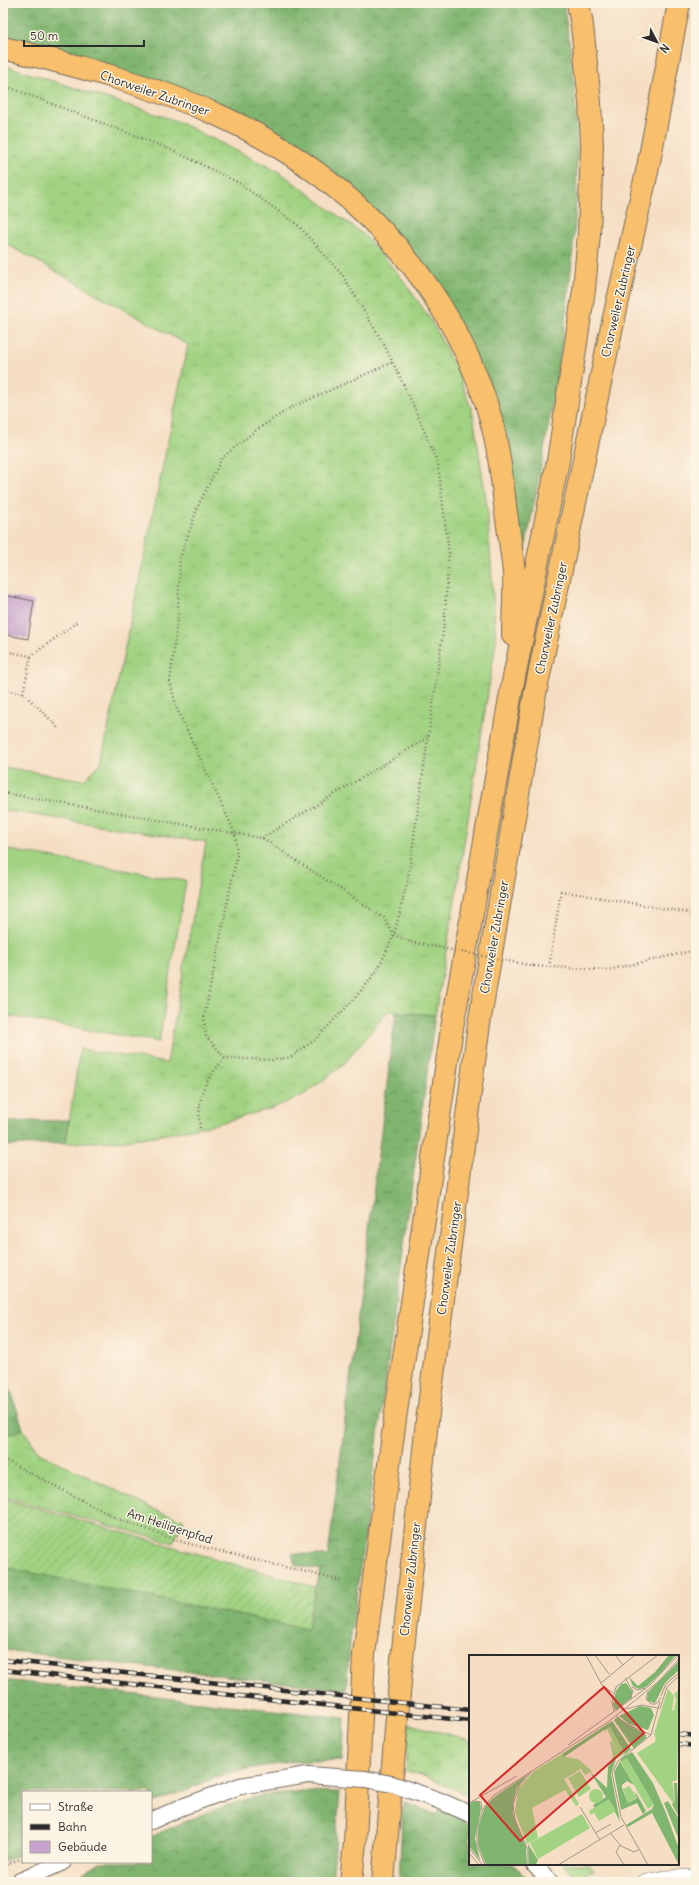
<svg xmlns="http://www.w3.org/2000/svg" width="699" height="1885" font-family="Delius,sans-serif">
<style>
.grass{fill:url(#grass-tufts);stroke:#667f56}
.forest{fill:url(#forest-crowns);stroke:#56704e}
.garden{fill:url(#garden-furrows);stroke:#667f56}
.pitch{fill:#a1d382;stroke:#667f56}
.building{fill:url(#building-hatch)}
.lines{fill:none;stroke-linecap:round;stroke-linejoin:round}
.minor-casing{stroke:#726a60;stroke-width:14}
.tertiary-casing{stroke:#726a60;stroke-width:18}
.trunk-casing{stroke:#726a60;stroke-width:24}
.path{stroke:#726a60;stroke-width:2.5;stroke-dasharray:1 3;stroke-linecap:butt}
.minor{stroke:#fff;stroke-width:13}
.tertiary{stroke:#fff;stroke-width:16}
.trunk{stroke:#f8bf6c;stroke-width:22}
.rail-casing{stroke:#2b2b2b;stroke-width:4.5}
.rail{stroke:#fcf5e5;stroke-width:3;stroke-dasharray:9;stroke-linecap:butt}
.tertiary-bridge-casing{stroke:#726a60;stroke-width:18;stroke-linecap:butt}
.path-bridge{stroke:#726a60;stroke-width:2.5;stroke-dasharray:1 3;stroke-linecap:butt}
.tertiary-bridge{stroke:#fff;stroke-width:16}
.labels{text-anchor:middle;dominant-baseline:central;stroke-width:3;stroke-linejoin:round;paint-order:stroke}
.street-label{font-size:12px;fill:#2b2b2b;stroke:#fcf5e5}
.inset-road{fill:none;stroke:#a49686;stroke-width:1}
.view{fill:#d62828;fill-opacity:0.15;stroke:#d62828;stroke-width:2}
.inset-edge{fill:none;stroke:#2b2b2b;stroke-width:2}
</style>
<defs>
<pattern id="grass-tufts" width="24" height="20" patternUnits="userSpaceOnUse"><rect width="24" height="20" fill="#a1d382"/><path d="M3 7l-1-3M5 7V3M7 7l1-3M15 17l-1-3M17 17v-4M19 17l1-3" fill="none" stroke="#8bb570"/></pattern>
<pattern id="forest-crowns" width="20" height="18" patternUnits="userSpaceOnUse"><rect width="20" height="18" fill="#80b570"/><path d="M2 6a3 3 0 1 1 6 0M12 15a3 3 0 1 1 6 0" fill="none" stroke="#69935c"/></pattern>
<pattern id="garden-furrows" width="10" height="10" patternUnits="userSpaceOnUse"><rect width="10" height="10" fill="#a1d382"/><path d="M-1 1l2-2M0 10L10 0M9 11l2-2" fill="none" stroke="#8bb570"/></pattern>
<pattern id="building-hatch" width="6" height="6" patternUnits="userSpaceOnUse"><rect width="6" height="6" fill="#c9a2d1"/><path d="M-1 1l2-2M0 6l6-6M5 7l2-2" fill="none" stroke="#a384aa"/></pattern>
</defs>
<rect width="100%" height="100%" fill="#fcf5e5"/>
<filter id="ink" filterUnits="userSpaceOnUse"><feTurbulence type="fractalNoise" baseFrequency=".025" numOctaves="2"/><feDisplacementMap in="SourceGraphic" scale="8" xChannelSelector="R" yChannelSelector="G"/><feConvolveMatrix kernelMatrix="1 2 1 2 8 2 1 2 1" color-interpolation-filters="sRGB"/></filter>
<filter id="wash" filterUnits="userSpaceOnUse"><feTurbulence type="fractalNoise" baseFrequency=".012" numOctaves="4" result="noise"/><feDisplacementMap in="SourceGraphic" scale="16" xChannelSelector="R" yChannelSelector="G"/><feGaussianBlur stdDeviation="0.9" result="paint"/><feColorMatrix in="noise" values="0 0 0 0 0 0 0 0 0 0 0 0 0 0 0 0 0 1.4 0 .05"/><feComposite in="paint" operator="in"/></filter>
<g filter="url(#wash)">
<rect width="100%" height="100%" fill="#f5dec3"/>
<path class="grass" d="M 3,65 L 177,121 L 281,173 L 364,235 L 400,276 L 429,317 L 458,372 L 473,414 L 487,505 L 496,641 L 457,888 L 435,1015 L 388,1011 L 342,1066 L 305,1094 L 273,1108 L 216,1124 L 161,1135 L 119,1141 L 66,1143 L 80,1049 L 167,1063 L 206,842 L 3,810 L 3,767 L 84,780 L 101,763 L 188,345 L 3,242 Z
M 23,1429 L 39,1453 L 162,1513 L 184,1520 L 173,1543 L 5,1497 L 3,1504 L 3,1437 Z
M 409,1724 L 470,1740 L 470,1796 L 421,1775 L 406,1771 Z
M 563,1864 L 589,1864 L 594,1871 L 575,1878 Z"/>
<path class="forest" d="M 3,3 L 563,3 C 599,193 558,375 523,561 L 500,423 L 357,192 L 328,168 L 275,133 L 3,38 Z
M 396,1012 L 435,1015 L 351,1635 L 346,1690 L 3,1650 L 3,1567 L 307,1629 L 315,1587 L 321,1570 L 295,1565 L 292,1553 L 328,1556 Z
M 69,1120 L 66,1143 L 3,1146 L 3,1122 Z
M 3,1366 L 23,1429 L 3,1437 Z
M 3,1680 L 345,1718 L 342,1760 L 286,1762 L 286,1763 L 258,1767 L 225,1774 L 151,1804 L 151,1792 L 23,1792 L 23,1853 L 3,1861 Z
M 303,1791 L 340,1792 L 332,1882 L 69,1882 L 100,1862 L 151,1862 L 151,1837 C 188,1820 226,1802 267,1795 C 280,1793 290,1793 303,1791 Z
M 403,1802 L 437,1815 L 438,1809 L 459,1818 L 470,1826 L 470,1864 L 514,1864 L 530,1882 L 399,1882 Z"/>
<path class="garden" d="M 5,1499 L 315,1587 L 307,1629 L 3,1567 L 3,1508 Z"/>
<path class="pitch" d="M 3,849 L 186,881 L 159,1042 L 3,1015 Z"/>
<g id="blocks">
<path class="building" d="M 3,595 L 34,601 L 28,639 L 3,634 Z"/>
</g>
</g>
<g filter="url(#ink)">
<use href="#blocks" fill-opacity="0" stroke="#726a60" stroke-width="1"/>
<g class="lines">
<g class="minor-casing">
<path id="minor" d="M 643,1882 L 665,1877 L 696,1876"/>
</g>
<g class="tertiary-casing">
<path id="tertiary" d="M 438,1800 L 470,1814
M 151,1821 L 182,1807 L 240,1786 L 308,1775
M 534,1864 L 550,1882
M 18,1882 L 63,1862"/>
</g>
<g class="trunk-casing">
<path id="trunk" d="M 3,48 C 76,65 150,85 218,115 C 340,170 438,268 483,394 C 496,430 501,467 505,505 C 508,528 512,551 514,574 C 515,594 513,614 513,635
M 351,1882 L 355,1842 L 364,1654 L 395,1419 L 452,1028 L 512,687 L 558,461 L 584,290 L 589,234 L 592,145 L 590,102 L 582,25 L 578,3
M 383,1882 L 402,1659 L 427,1421 L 479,1024 L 535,694 L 609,340 L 648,167 L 679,3"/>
</g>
<path class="path" d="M 3,85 L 172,150 L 239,183 L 299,226 L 343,276 L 385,346 L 415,409 L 438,464 L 449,553 L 444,625 L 408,879 L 394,935 L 377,971 L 355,998 L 315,1040 L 291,1057 L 274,1060 L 225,1058 L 206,1036 L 204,1018 L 237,855 L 235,833 L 177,709 L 170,682 L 178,614 L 180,558 L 198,506 L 222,458 L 255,431 L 290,408 L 393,362
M 3,651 L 31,656 L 77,622
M 3,690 L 23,693 L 57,726 L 57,730
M 23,693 L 31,656
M 3,793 L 262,838 L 384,918 L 394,935 L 411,942
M 262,838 L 429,737
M 534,966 L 608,970 L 696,950
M 549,967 L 561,891 L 696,914
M 200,1128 C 197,1097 204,1080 225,1058
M 3,1459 L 118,1519 L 182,1542 L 343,1581
M 3,1866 L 17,1860 L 23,1860"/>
<use href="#minor" class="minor"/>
<use href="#tertiary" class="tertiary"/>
<use href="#trunk" class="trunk"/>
<g class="rail-casing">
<path id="rail" d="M 3,1660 L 470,1710
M 3,1670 L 470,1721
M 678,1734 L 696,1736
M 678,1744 L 696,1746"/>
</g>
<use href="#rail" class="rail"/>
<g class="tertiary-bridge-casing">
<path id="tertiary-bridge" d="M 308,1775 L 365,1779 L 392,1784 L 438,1800"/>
</g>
<path class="path-bridge" d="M 411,942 L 534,966"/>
<use href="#tertiary-bridge" class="tertiary-bridge"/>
</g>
</g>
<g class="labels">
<g class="street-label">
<text transform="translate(155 93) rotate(19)">Chorweiler Zubringer</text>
<text transform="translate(618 301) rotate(-77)">Chorweiler Zubringer</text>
<text transform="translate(551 618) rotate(-78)">Chorweiler Zubringer</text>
<text transform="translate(494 937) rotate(-80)">Chorweiler Zubringer</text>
<text transform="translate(449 1258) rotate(-82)">Chorweiler Zubringer</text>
<text transform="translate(170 1526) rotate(18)">Am Heiligenpfad</text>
<text transform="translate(410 1579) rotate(-84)">Chorweiler Zubringer</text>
</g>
</g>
<g transform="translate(469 1655)">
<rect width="210" height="210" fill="#f5dec3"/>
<path d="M 199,34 L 205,41 L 203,56 L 205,55 L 207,44 L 205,39 L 210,34 L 208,124 L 206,126 L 203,126 L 202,116 L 185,79 ZM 143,86 L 150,100 L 155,97 L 156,99 L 147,104 L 144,102 L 141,87 ZM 93,99 L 96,102 L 109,104 L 123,116 L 116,120 L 112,114 L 95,124 L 110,149 L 107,151 L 96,135 L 63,153 L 69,183 L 58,189 L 46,157 L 49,134 L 65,116 ZM 160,131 L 168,142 L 159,148 L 154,134 Z" fill="#a1d382"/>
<path d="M 200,0 L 207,0 L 191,19 L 177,32 L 170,34 L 164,31 L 160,22 L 169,31 L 186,17 ZM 210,6 L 210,15 L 196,28 L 186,48 L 178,46 L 179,37 ZM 157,28 L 163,36 L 163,42 L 147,56 L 144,50 L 147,36 L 152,29 ZM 171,51 L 182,53 L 185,60 L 179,75 L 160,69 L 150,61 ZM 148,62 L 177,80 L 177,83 L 165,94 L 145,65 ZM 143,66 L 162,94 L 156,99 L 141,72 L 136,75 L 137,78 L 135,75 L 95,102 L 93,99 ZM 163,97 L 184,128 L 197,158 L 210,194 L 210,210 L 183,158 L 159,172 L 157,170 L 183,154 L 185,150 L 158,104 L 151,107 L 165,130 L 158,126 L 153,130 L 153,133 L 159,148 L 168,143 L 166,136 L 177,156 L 174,159 L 168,148 L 152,155 L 145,117 L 153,103 ZM 144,102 L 147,104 L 142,119 L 151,167 L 140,145 L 126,153 L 124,150 L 137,142 L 121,117 L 138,133 L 139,112 ZM 59,119 L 48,133 L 44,148 L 44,158 L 57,192 L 58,210 L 17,210 L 9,190 L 9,172 L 16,152 L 24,143 ZM 205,128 L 208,128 L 210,162 L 203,149 L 206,146 ZM 5,146 L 11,147 L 12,155 L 6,183 L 11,205 L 0,191 L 0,149 ZM 199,146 L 210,164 L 210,185 L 195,148 ZM 59,189 L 69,205 L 67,209 L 71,210 L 60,210 Z" fill="#80b570"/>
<path d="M 141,72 L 155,97 L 150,100 L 138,74 ZM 189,73 L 205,74 L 202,116 L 206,146 L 204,148 L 168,98 L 186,87 ZM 158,103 L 185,150 L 179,154 L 151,107 ZM 140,144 L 147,156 L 130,166 L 125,158 L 122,160 L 120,156 ZM 113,159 L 121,173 L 69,204 L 61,188 Z" fill="#a1d382"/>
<path d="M 111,116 L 122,134 L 110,142 L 99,123 ZM120 141a7 7 0 1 1 14 0a7 7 0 1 1-14 0Z" fill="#a1d382"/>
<path class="inset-road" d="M 117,0 L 133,30 L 144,38M 126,0 L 140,19M 146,0 L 154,10M 156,23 L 164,36 L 161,45M 132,28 L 166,0M 163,32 L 169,35 L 176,33M 179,37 L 177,44 L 182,49 L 187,49 L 192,42M 192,41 L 197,29 L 210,18M 157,54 L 173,50 L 189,53M 191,54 L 198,32 L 210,21M 145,56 L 143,47 L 147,32 L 189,0M 147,60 L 155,68 L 182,80M 99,90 L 180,31 L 209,0M 5,146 L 12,147 L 13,155M 0,148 L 48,121M 111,152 L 131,185M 126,178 L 142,169M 142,179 L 152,191 L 165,197 L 169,195M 151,190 L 147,197 L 155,210M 0,193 L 13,209M 0,198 L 10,210M 16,210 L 8,190 L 8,172 L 15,152 L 24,141 L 139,67 L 189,27 L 210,4M 59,210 L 59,195 L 46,165 L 44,150 L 50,131 L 62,117M 89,210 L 155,170M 179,210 L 152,162 L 143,118 L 149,106 L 182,80 L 191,46"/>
<path class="view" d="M 135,32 L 175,78 L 51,186 L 11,140 Z"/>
<rect width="210" height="210" class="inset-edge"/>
</g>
<rect width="699" height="1885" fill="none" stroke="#fcf5e5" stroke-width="16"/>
<rect x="22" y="1791" width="130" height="72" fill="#fcf5e5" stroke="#a8a49b"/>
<rect x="30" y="1804" width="20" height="6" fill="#ffffff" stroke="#a8a49b"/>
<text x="58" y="1811" font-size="12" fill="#2b2b2b">Straße</text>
<rect x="30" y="1824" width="20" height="6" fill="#2b2b2b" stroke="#a8a49b"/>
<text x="58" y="1831" font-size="12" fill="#2b2b2b">Bahn</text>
<rect x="30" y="1841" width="20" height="12" fill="#c9a2d1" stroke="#a8a49b"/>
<text x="58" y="1851" font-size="12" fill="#2b2b2b">Gebäude</text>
<g transform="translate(657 42) rotate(131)" stroke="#fcf5e5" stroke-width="3" paint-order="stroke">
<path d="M0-3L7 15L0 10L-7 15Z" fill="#2b2b2b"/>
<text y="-6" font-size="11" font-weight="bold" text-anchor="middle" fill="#2b2b2b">N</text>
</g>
<path d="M24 40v6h120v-6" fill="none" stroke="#2b2b2b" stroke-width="2"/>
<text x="30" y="40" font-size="12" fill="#2b2b2b" stroke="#fcf5e5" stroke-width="3" paint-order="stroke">50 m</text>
</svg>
